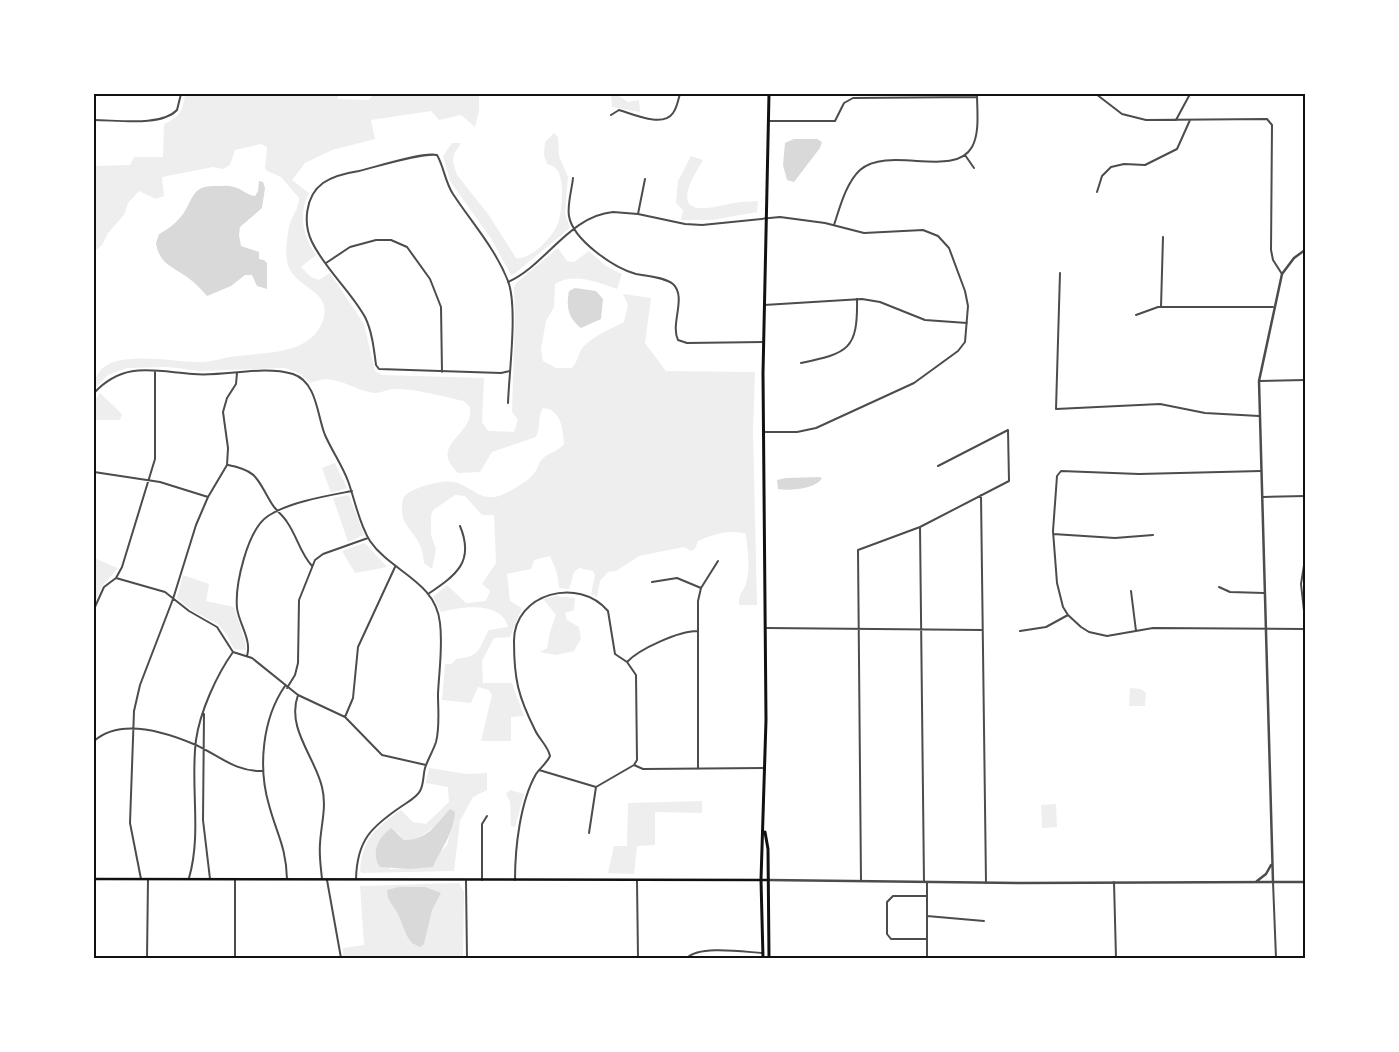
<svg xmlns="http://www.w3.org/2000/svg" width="1399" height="1052" font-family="Figtree,sans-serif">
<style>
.green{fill:#eee;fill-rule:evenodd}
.water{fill:#d9d9d9}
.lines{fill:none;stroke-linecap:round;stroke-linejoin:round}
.minor{stroke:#4c4c4c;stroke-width:2}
.tertiary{stroke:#4c4c4c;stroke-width:2.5}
.secondary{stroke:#111;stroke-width:2.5}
.primary{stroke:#111;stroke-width:3}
.neatline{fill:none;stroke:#111;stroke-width:2}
</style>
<rect width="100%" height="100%" fill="#fff"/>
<path class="green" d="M 185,94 L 338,94 L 338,99 L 369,100 L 373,94 L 479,94 L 479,111 L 475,127 L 461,115 L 439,120 L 431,111 L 371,120 L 375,139 L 332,150 L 305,163 L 292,180 L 309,193 C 298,214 303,237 316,255 L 301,267 L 311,277 L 319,280 L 330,273 L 364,324 L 375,371 L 382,375 L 484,378 L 482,422 L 488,431 L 514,432 L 518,420 L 512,412 L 515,317 L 514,288 L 516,283 L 558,248 L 567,261 L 574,262 L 589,251 L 606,266 L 622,274 L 617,289 C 598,282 573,272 555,284 L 554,307 L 546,321 L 541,349 L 543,361 L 556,368 L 572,368 C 578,362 578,353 583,347 C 593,336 611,329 624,322 L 628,305 L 623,294 L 651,298 L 645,343 L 666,371 L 755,372 L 753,431 L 757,605 L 739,605 C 739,591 743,594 746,583 C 751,568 747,549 746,534 C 731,529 713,534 698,541 L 695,549 L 691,551 L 684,547 L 639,556 L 616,571 L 608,572 L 600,581 L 597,597 L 591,594 L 595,575 L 593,571 L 579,568 L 574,572 L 569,589 L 559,588 L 557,573 L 550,556 L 534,560 L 531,569 L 507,574 L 510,601 L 522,608 L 510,637 L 494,638 L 482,661 L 483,683 L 512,683 L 524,716 L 511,717 L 511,741 L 481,741 L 492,695 L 489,690 L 478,687 L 471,703 L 442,700 L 445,664 L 452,664 L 456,659 C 482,656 477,650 489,630 L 508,627 C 502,601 462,606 441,612 L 433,597 L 447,585 L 466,603 L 486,601 L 490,591 L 482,584 L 496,563 L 494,515 L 482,515 L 465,496 L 455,495 L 433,510 L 431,516 L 431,535 L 436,549 L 432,569 L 424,563 C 423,535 403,530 402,512 C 402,508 402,500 404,497 C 409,488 444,479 454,482 C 469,485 476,498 493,497 C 502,497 530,481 535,472 C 538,468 539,462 542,459 C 549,452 558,452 564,444 C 563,429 561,409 543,408 C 537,417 541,427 536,437 L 492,452 L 480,472 L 458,473 C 432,448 462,439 469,419 C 470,416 470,411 470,407 L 464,401 C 445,397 413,388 394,389 C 388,389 381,393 375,393 C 353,391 334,371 311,383 L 299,373 L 285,368 L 200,371 L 168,367 L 127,368 L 108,375 L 94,389 C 94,343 171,363 200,362 C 213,362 225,357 238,356 C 267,352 311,355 323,320 C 332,291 300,290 289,268 C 284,258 287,234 290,223 C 293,215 299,207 299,198 L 281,177 L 267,171 L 265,168 L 267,147 L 261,144 L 235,150 L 230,165 L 223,169 L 213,167 L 162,177 L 164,196 L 156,199 L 139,191 L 128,203 L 124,215 L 108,233 L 102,245 L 94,252 L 94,166 L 130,165 L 134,157 L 163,157 L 164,124 C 180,117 183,110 185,94 Z
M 611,94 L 616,94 L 628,102 L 639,100 L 640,112 L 612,107 Z
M 554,133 L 558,137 L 559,156 L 568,177 L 565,214 L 570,228 L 514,274 L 511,275 L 492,240 L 450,181 L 443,156 L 452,143 L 461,143 L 454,154 L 453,162 L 457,175 L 488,214 L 516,258 C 530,261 554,236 558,223 C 562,212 565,179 557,170 C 555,167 551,165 547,164 L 544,155 L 545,142 Z
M 691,156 L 703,160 C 699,168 693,176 690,184 C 676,220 717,206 734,203 C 742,201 750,202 758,201 L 757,212 L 712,220 L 681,220 L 683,210 L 676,203 L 678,181 Z
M 100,393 L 122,414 L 120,420 L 94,420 L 94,401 Z
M 335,463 L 347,488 L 331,493 L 322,468 Z
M 349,495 L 364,535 L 348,542 L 333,498 Z
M 365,543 L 387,567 L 355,573 L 342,551 Z
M 94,558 L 118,568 L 102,586 L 94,605 Z
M 183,575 L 209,584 L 206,601 L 234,607 L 245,641 L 246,650 L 234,649 L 227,635 L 218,624 L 193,611 L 177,598 Z
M 555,596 L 575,598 L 574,610 L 565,613 L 567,620 L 579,627 L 581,639 L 574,651 L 556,655 L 540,652 L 547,648 L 550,632 L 556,615 L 543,599 Z
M 1130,688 L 1141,689 L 1146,693 L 1145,706 L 1129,706 Z
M 429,768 L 467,774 L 487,773 L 487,790 L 473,797 L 460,821 L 454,871 L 362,873 L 360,871 C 363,838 375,828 401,810 L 413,822 L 426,824 L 449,802 L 448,787 L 426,783 ZM 454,821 L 447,845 L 439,854 L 433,867 L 389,869 L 397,832 L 404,840 L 414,841 L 438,824 Z
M 510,790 L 524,794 L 515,827 L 511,826 L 510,802 L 506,794 Z
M 702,801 L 702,813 L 655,812 L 655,845 L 637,846 L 634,874 L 608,873 L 614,846 L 627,846 L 628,803 Z
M 1056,804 L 1057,827 L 1042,828 L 1041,805 Z
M 459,883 L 464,892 L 463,958 L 343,958 L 343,948 L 364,945 L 360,886 Z"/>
<path class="water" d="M 794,139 L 817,139 L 822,142 L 820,148 L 794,182 L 787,180 L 783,165 L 785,143 Z
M 259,181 L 263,182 L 265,188 L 262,208 L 240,227 L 239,235 L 241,246 L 259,252 L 259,259 L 264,260 L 267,263 L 267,289 L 257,286 L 252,275 L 245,275 L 231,286 L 207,296 C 201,289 194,282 187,277 C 171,266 159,263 156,243 L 159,234 C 169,229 176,223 183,214 C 193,200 192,185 215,186 C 221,186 229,185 234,187 C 242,189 247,195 255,196 L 258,191 Z
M 575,288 L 596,291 L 603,299 L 601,319 L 581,328 C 568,318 566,307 569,291 Z
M 786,478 L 819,477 L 822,478 C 816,489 790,491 778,489 L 777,480 Z
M 450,809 L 455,812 C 454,833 441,849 433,867 L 410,869 L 380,867 C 370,853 379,837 391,828 L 404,840 C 427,841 437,823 450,809 Z
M 399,887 L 425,887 L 441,893 L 432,910 L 424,944 L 420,947 L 412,943 L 407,936 L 398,914 L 388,898 L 387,890 Z"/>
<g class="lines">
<path class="minor" d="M 1096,94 L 1122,114 L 1146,120 L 1267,119 L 1272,125 L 1271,250 L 1273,260 L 1282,274
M 611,115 L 619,110 C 633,114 663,128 673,113 C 677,108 678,100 680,94
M 94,120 C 117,120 161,127 177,110 L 181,94
M 1176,120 L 1190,94
M 769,121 L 835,121 L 844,103 L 853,98 L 977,97
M 965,155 L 974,168
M 573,178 C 572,189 567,205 569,216 C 573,240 614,268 636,274 C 647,276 664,277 673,284 C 687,297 670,324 678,340 L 687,343 L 764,342
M 1097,192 L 1102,176 L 1111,167 L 1124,164 L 1145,165 L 1177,149 L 1190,120
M 638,214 L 645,179
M 834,225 C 840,207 846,183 860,170 C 889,145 954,179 972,147 C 980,133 977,110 977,94
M 326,263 L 350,247 L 376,240 L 391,240 L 407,247 L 430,279 L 441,307 L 442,372
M 1060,273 L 1056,409 L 1160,404 L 1205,413 L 1259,416
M 508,282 C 546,265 569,216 613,212 L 638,214 L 685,224 L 702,225 L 780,217 L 825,223 L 864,233 L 923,230 L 938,236 L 949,248 L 965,291 L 968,306 L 965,342 L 958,351 L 914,383 L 816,428 L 797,432 L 764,432
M 764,305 L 862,299 L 880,302 L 925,320 L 967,323
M 1161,307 L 1163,237
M 1136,315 L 1158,307 L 1273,307
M 801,363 C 848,353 858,350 857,299
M 1260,381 L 1305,380
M 94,393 C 124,361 153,371 193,374 C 225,377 261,365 293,374 C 317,382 317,415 325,435 C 332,451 342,465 348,481 C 355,500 359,524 370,541 C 391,572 436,581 440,623 C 443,647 439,671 438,694 C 438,710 440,727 436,742 C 433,751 428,759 425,768 C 423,775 424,784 420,791 C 417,797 408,802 402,806 C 371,827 357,840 356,879
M 508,403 C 509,373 518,307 508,281 C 495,248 472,223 453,194 C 445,182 444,167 437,155 C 422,152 376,167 359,171 C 346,173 333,176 323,183 C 305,196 303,224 312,242 C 325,269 350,290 365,317 C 372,331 374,349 376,365 L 379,369 L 501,373 L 510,371
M 228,465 C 259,471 257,480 272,504 C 276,511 283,515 287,522 C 297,536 300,553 312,566
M 1261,471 L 1139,474 L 1061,471 L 1057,476 L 1053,531 L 1057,583 L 1063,607 L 1068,615 L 1081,627 L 1089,632 L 1107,636 L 1153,628 L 1305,629
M 94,472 L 160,482 L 208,497
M 981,495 L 986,883
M 1263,497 L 1305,496
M 920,527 L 924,882
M 1053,534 L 1115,538 L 1153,535
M 1305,559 L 1301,584 L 1305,620
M 116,578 L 165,592 L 189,611 L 217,627 L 233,652 L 252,658 L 298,695 L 345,717 L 382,755 L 426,765
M 652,582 L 677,578 L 701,588
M 1219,587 L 1230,592 L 1264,593
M 1131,591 L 1136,631
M 428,594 C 456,575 475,562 460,526
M 94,609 L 104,587 L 116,578 L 122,567 L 155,459 L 155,372
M 767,628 L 982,630
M 1020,631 L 1046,627 L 1068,615
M 247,656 C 252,640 239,624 237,608 C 235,585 247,530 268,516 C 289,502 326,496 352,491
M 627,662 C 639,649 679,631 697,631
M 285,686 C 262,719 258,768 269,805 C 277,835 286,846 287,879
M 287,688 L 295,675 L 298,663 L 299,600 L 315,560 L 323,554 L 368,538
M 298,695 C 286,728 315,757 322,787 C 327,807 321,824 320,844 C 319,856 321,868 322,879
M 204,714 L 203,820 L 210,879
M 345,717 L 353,698 L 358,647 L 395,567
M 94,741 C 121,717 166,732 196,745 C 220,756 235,772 263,771
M 698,769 L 698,601 L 701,588 L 718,561
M 539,770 L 596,787 L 634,765 L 643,769 L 764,768
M 589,833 L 596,787
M 189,878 C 202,833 190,786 196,740 C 200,712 216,676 233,652
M 141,879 L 130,823 L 134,711 L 140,685 L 173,599 L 196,525 L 208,497 L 227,465 L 228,448 L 223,412 L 227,398 L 236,384 L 237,373
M 327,880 L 341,958
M 482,880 L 482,824 L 487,816
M 515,880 C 515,848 520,802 536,774 C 540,768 547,763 550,756 C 548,746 539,739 535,730 C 518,696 514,679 514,641 C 514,593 579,576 608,611 L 615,654 L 627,662 L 636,675 L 637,760 L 634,765
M 466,881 L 467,958
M 637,881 L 638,958
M 861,881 L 858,550 L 920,527 L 1009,481 L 1008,430 L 938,466
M 1114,882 L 1116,958
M 1273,882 L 1276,958
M 927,916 L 984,921
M 927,939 L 891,939 L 887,934 L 887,902 L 893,896 L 927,896
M 147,958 L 148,879
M 235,958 L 235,879
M 687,958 C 699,945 745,952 762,953
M 927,958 L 927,882"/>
<path class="tertiary" d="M 768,880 L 1023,883 L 1305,882
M 1257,881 L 1266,874 L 1271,865
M 1273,882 L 1259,381 L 1282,274 L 1294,258 L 1305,250"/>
<path class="secondary" d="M 94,879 L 768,880"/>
<path class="primary" d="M 765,832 L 768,849 L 769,958
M 763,958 L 761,880 L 766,720 L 763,373 L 769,94"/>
</g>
<rect width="1399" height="1052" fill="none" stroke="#ffffff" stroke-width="190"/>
<rect x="95" y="95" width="1209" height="862" class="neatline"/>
</svg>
